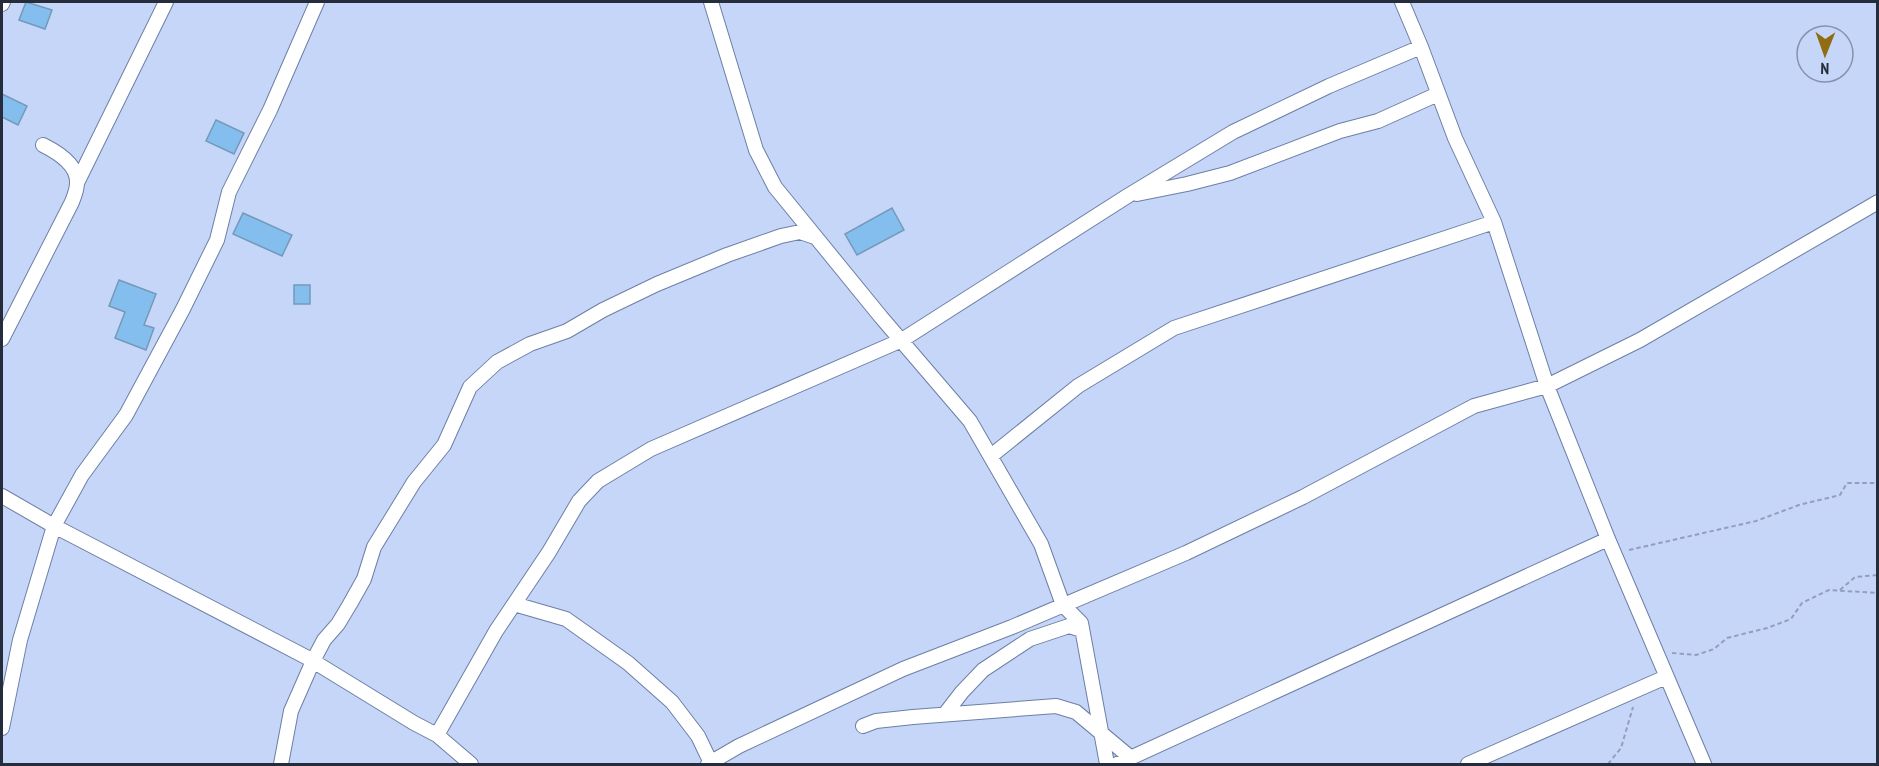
<svg xmlns="http://www.w3.org/2000/svg" width="1879" height="766" font-family="'PT Sans Narrow',sans-serif">
<style>
.building{fill:#84beef;stroke:#7499b9;stroke-width:1.5}
.lines{fill:none;stroke-linecap:round;stroke-linejoin:round}
.minor-casing{stroke:#6c7fa5;stroke-width:16}
.path{stroke:#929fbb;stroke-width:2;stroke-dasharray:4.5 3;stroke-linecap:butt}
.minor{stroke:#fff;stroke-width:14}
</style>
<rect width="100%" height="100%" fill="#c6d6f8"/>
<path class="building" d="M 26,2 L 52,10 L 45,29 L 19,20 Z
M 2,94 L 27,106 L 18,125 L 2,117 Z
M 216,120 L 244,133 L 234,154 L 206,141 Z
M 892,208 L 904,230 L 857,255 L 845,234 Z
M 243,213 L 292,235 L 282,256 L 233,234 Z
M 119,280 L 156,294 L 144,325 L 154,328 L 146,350 L 115,338 L 125,312 L 109,306 Z
M 294,285 L 310,285 L 310,304 L 294,304 Z"/>
<g class="lines">
<g class="minor-casing">
<path id="minor" d="M 711,2 L 756,150 L 775,187 L 881,317 L 970,421 L 1041,544 L 1063,605 L 1081,623 L 1107,764
M 1402,2 L 1421,47
M 2,4 L 3,2
M 77,183 L 166,2
M 1137,194 L 1187,184 L 1230,173 L 1340,131 L 1378,121 L 1438,94
M 2,339 L 72,202 C 74,197 77,189 77,183 C 78,165 57,152 43,145
M 991,456 L 1078,386 L 1174,328 L 1494,222
M 2,496 L 54,526 L 308,658 L 414,723 L 437,735 L 471,764
M 514,604 L 566,619 L 628,663 L 672,702 L 698,736 L 711,763
M 945,714 L 962,692 L 983,670 L 1030,639 L 1069,626 L 1082,630
M 863,726 L 876,721 L 913,717 L 1056,706 L 1076,712 L 1131,758
M 2,728 L 20,640 L 54,526 L 82,475 L 126,415 L 183,309 L 217,240 L 229,192 L 270,110 L 317,2
M 437,735 L 496,631 L 549,552 L 579,501 L 598,481 L 651,449 L 902,340 L 1129,195 L 1233,132 L 1329,86 L 1421,47 L 1455,138 L 1494,222 L 1547,386 L 1608,539 L 1704,764
M 281,764 L 291,711 L 313,661 L 324,640 L 338,624 L 350,604 L 364,579 L 374,547 L 414,482 L 444,445 L 470,387 L 497,362 L 530,344 L 567,331 L 603,310 L 657,284 L 727,255 L 781,236 L 800,232 L 815,237
M 708,764 L 739,746 L 903,669 L 1012,627 L 1186,553 L 1303,497 L 1474,406 L 1547,386 L 1640,340 L 1878,202
M 1117,764 L 1608,539
M 1468,764 L 1666,677"/>
</g>
<path class="path" d="M 1629,550 L 1756,521 L 1799,505 L 1840,495 L 1847,483 L 1878,483
M 1840,590 L 1855,577 L 1878,575
M 1672,653 L 1696,655 L 1714,649 L 1727,638 L 1767,628 L 1791,619 L 1802,603 L 1829,590 L 1878,593
M 1608,764 L 1621,748 L 1633,707"/>
<use href="#minor" class="minor"/>
</g>
<rect width="1879" height="766" fill="none" stroke="#252c3c" stroke-width="6"/>
<g transform="translate(1825 54) rotate(181)"><circle r="28" fill="#c6d6f8" stroke="#8692ad" stroke-width="1.5"/>
<path d="M0-4.5L10 22L0 15L-10 22Z" fill="#906d12"/>
<text y="-9" font-size="16" font-weight="bold" text-anchor="middle" fill="#252c3c">N</text>
</g>
</svg>
